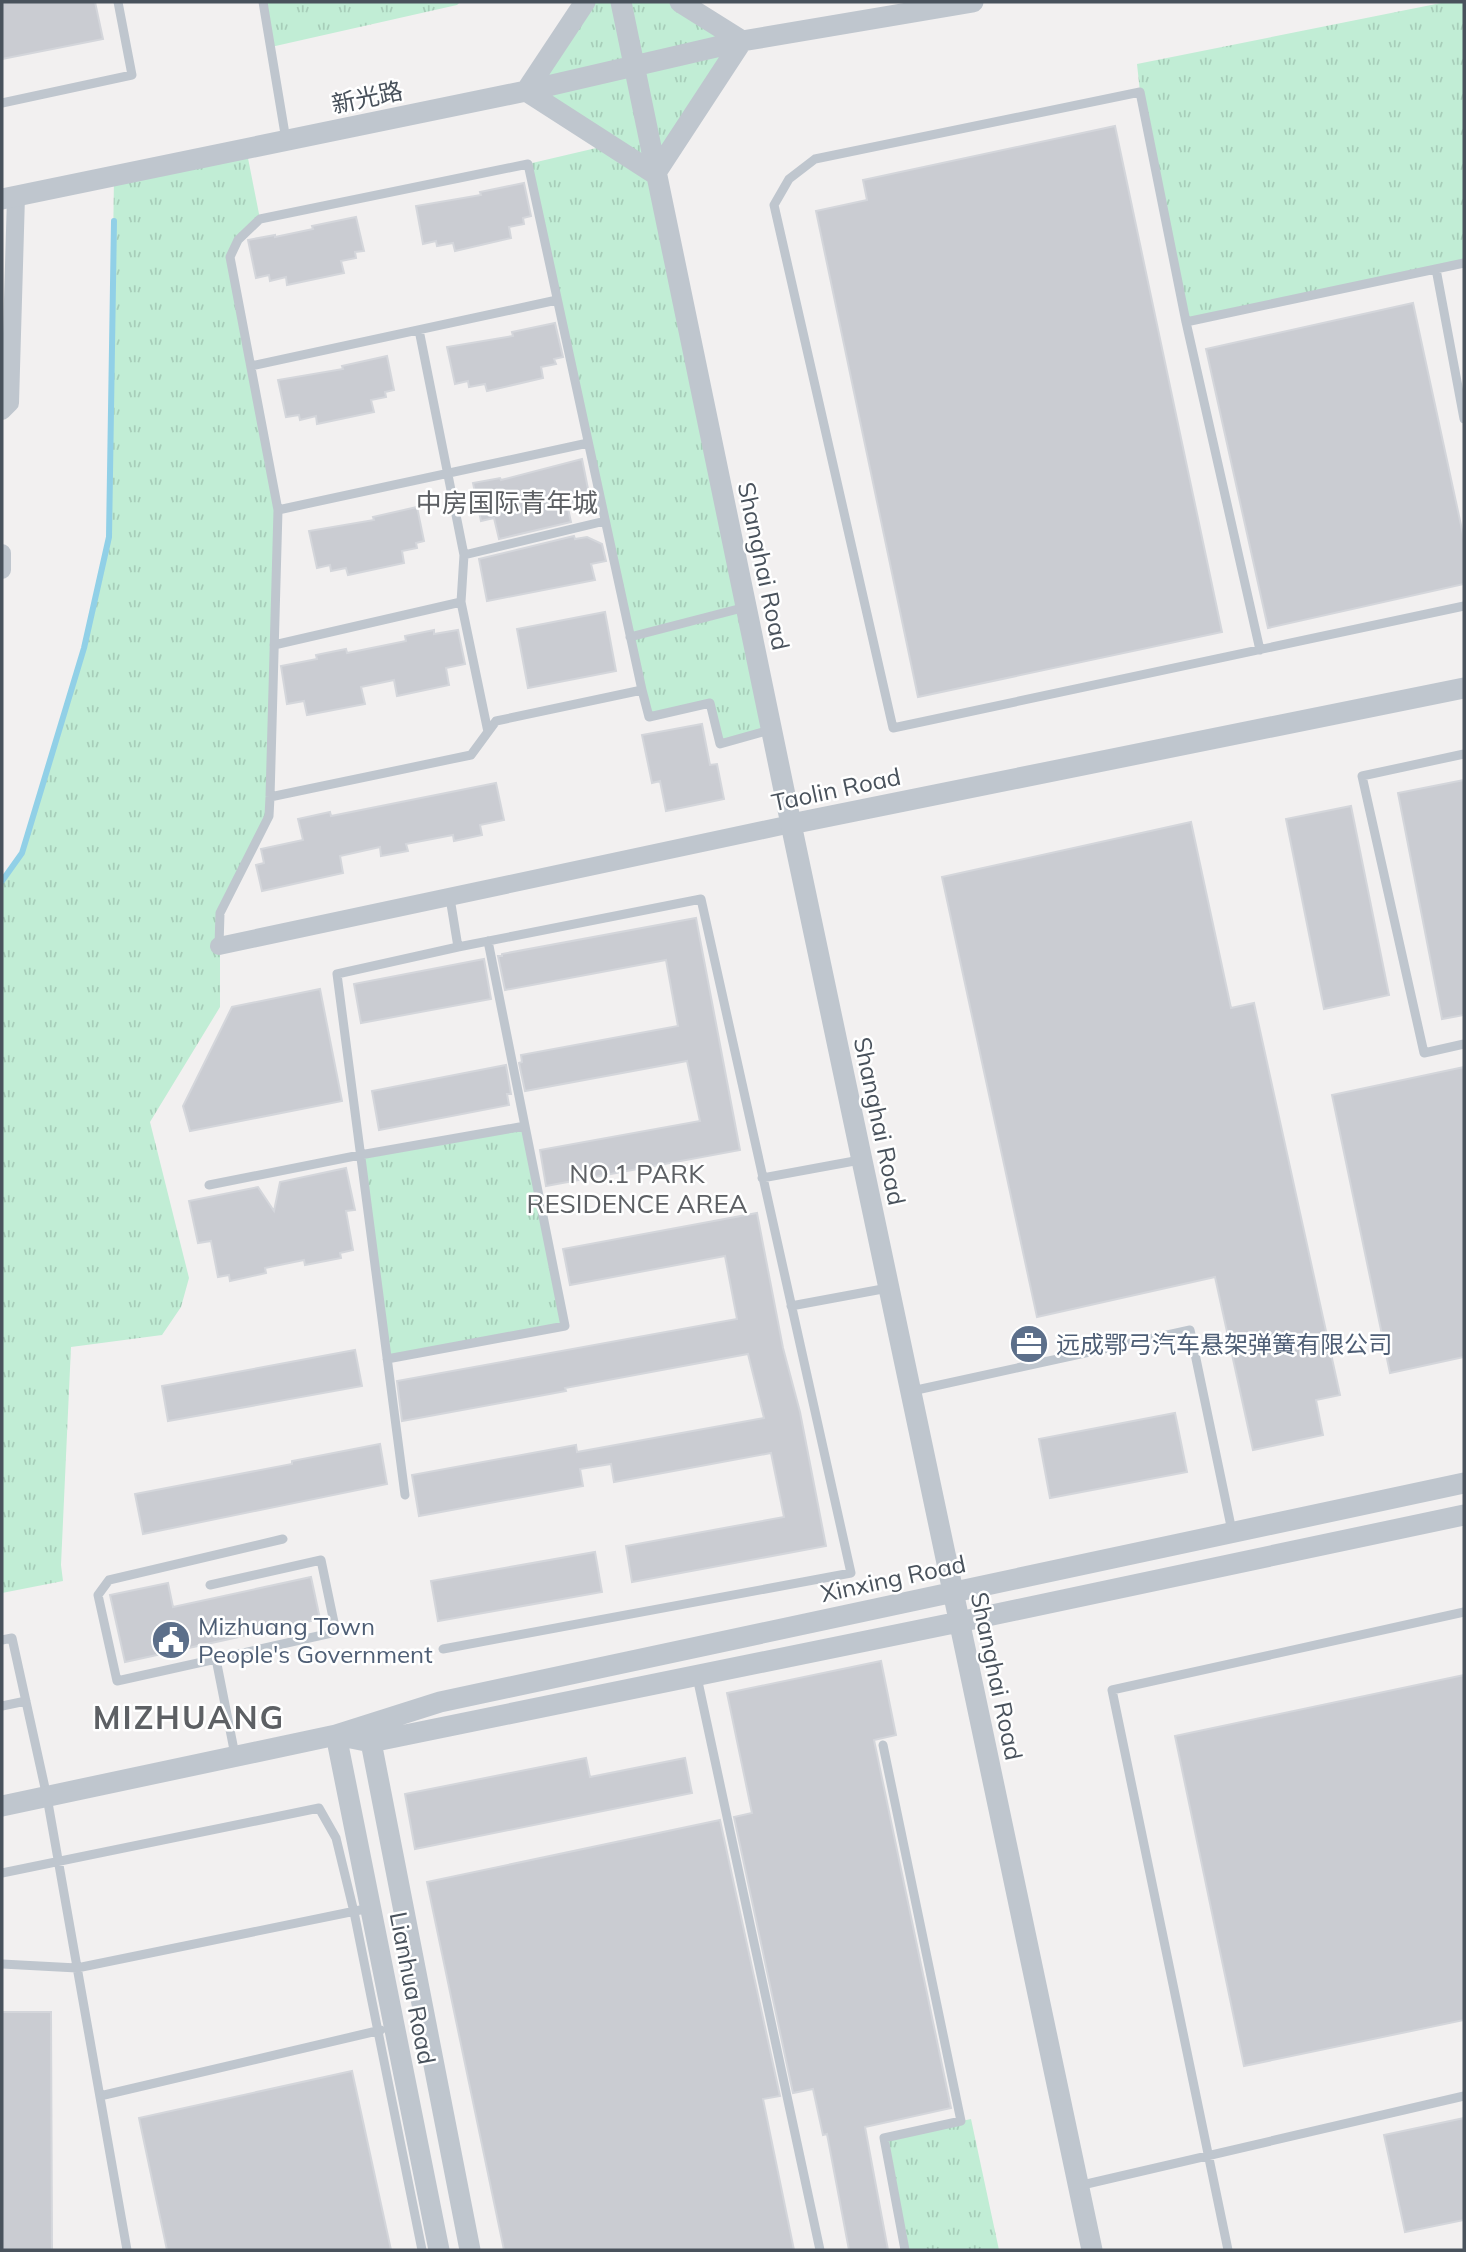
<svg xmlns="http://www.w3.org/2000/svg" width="1466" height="2252" font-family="Mulish,'Noto Sans SC',sans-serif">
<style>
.grass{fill:url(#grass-tufts)}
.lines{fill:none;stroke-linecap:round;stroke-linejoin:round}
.stream{stroke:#91d0e7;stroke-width:6}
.building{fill:#caccd2;stroke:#d4d6db;stroke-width:2}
.service{stroke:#bfc6ce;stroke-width:9}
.minor{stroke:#bfc6ce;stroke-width:18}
.tertiary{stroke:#bfc6ce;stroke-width:21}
.labels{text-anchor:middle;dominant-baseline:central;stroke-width:5;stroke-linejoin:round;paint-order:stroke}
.street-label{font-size:24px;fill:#49525c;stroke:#fff}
.service-label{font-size:24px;fill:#4e5e75;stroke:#fff;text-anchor:start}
.neighbourhood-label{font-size:26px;fill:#5d6064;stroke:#fff}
.district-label{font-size:32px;font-weight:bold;letter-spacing:2px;fill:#5d6064;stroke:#fff}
</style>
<defs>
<pattern id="grass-tufts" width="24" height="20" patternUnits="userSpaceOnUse" patternTransform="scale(1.75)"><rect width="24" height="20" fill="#c1edd5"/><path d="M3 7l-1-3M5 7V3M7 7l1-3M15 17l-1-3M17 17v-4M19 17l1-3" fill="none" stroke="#a7cdb9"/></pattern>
</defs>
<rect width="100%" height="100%" fill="#f2f0f0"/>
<path class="grass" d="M 263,2 L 460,2 L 457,5 L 271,47 Z
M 585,2 L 680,2 L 742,41 L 656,174 L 771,730 L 720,744 L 710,704 L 649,717 L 528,164 L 609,145 L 526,91 Z
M 1446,2 L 1464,2 L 1464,263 L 1186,322 L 1140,92 L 1137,64 Z
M 246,148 L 260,219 L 230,257 L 278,510 L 269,816 L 220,913 L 220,1007 L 150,1122 L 189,1278 L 181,1307 L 162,1335 L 71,1347 L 61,1565 L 63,1581 L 2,1593 L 2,881 L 22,853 L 84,648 L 109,537 L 114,176 Z
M 525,1126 L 565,1326 L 387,1359 L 360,1155 Z
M 971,2119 L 999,2250 L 905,2250 L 884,2138 Z"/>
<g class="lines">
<path class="stream" d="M 2,881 L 22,853 L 84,648 L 109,537 L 114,221"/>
</g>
<path class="building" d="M 2,2 L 95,2 L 103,39 L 2,59 Z
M 1115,126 L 1222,632 L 918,697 L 816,211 L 867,200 L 863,180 Z
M 524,183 L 531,216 L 523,218 L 524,224 L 509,227 L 511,238 L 455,251 L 453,243 L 437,246 L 436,241 L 423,244 L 416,206 L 481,195 L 480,192 Z
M 356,217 L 364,251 L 355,252 L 356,258 L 341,261 L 344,273 L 287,285 L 286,277 L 270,281 L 269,275 L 256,278 L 248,240 L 275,235 L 275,237 L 313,229 L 312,226 Z
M 1413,303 L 1464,539 L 1464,584 L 1268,628 L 1206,349 Z
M 555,323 L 563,357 L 554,359 L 556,364 L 541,367 L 543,378 L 487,391 L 485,384 L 469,387 L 468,381 L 455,384 L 447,347 L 513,336 L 512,332 Z
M 387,356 L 394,390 L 385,392 L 386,397 L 371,400 L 374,412 L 317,424 L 316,416 L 300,420 L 299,415 L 286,417 L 278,380 L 343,369 L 342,366 Z
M 582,459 L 589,494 L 580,495 L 582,501 L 567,504 L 571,522 L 499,539 L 494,518 L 481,521 L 473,483 L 500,478 L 501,480 Z
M 417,507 L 424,541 L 416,543 L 417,548 L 402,551 L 404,563 L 348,575 L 346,568 L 331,571 L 330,565 L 317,568 L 309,531 L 374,520 L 373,517 Z
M 574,536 L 575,539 L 587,537 L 602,544 L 606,561 L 591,564 L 595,580 L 487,601 L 479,559 Z
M 605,612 L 616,671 L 528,688 L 517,629 Z
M 434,630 L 434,634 L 458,630 L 465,664 L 446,668 L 449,685 L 397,696 L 394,680 L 361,687 L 365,704 L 307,715 L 304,701 L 287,704 L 281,666 L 317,659 L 316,655 L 346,649 L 347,653 L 406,641 L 405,636 Z
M 702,724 L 710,765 L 717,764 L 724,799 L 666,811 L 660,781 L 652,783 L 642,735 Z
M 1464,780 L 1464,1015 L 1442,1019 L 1398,793 Z
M 496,783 L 504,820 L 480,825 L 482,835 L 454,841 L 453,835 L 406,844 L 408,851 L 381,856 L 380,847 L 340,856 L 343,873 L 262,891 L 256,865 L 264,863 L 261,849 L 303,840 L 298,819 L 330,812 L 331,816 Z
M 1351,806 L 1389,995 L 1324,1009 L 1286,819 Z
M 1191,822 L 1231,1008 L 1254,1003 L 1340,1395 L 1316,1400 L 1323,1435 L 1253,1450 L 1215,1277 L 1037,1317 L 942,877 Z
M 696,918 L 740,1150 L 546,1186 L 540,1150 L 700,1121 L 687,1061 L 525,1091 L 519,1063 L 522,1062 L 521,1055 L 678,1026 L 666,960 L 505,990 L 498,956 L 502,956 L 502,954 Z
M 484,959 L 491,999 L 361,1023 L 354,984 Z
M 320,989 L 342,1101 L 190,1131 L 183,1106 L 232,1007 Z
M 506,1065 L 511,1094 L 507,1094 L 509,1105 L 379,1130 L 372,1091 Z
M 1464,1067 L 1464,1357 L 1390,1373 L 1332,1095 Z
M 346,1168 L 355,1210 L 346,1211 L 353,1250 L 340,1253 L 341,1258 L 305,1265 L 304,1260 L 265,1268 L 266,1273 L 230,1281 L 229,1275 L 218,1277 L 211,1241 L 198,1243 L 189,1201 L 258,1187 L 274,1211 L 280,1182 Z
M 757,1213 L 783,1348 L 800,1412 L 826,1546 L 632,1582 L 626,1546 L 784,1517 L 771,1453 L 614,1482 L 611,1464 L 580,1469 L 583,1486 L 419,1516 L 412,1475 L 576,1445 L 577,1452 L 764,1418 L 748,1354 L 565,1388 L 566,1391 L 402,1421 L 397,1381 L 737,1319 L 725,1256 L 570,1285 L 563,1249 Z
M 355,1350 L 362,1386 L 168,1421 L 162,1386 Z
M 1175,1413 L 1187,1472 L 1050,1498 L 1039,1439 Z
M 380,1444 L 387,1484 L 143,1534 L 135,1494 L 292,1464 L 292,1461 Z
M 595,1552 L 602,1592 L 438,1621 L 431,1581 Z
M 311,1577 L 320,1619 L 125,1662 L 110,1595 L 168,1583 L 173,1607 Z
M 881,1661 L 896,1735 L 874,1740 L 951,2108 L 865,2127 L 888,2250 L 849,2250 L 827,2134 L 823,2135 L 813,2089 L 793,2093 L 734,1817 L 752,1813 L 727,1693 Z
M 1464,1675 L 1464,2020 L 1244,2066 L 1175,1736 Z
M 586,1758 L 590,1777 L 685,1758 L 692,1793 L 415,1849 L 405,1794 Z
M 720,1820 L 780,2096 L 763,2099 L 794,2250 L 504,2250 L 427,1882 Z
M 2,2012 L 51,2012 L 52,2250 L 2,2250 Z
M 352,2071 L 391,2250 L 167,2250 L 139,2118 Z
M 1464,2118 L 1464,2220 L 1405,2232 L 1384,2135 Z"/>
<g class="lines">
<path class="service" d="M 263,2 L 286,140
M 2,103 L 132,75 L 118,2
M 1464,263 L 1186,322 L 1140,92 L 815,159 L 789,179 L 774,205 L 893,728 L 1464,606
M 1436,269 L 1464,419
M 1186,322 L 1260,650
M 419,330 L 464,555
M 251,366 L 557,300
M 278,510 L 588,443
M 461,602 L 488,732
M 630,637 L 746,607
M 274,645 L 461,602 L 464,555 L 605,521
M 642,690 L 649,717 L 710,703 L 720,744 L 770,730
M 1464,754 L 1362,776 L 1424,1053 L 1464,1044
M 219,946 L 220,913 L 269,816 L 270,797 L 278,510 L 230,257 L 238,240 L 260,219 L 528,164 L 642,690 L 496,721 L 471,755 L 270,797
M 762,1178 L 860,1160
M 209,1185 L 360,1155 L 525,1126
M 791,1306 L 888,1288
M 387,1359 L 565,1326 L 488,941
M 912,1391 L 1190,1330 L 1232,1531
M 405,1495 L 337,974 L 458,947
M 210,1585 L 321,1560 L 336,1632 L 216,1659 L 235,1755
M 2,1640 L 12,1638 L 47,1797 L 127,2250
M 443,1649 L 851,1573 L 701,899 L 458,947 L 450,898
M 216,1659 L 117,1681 L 98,1595 L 109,1580 L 283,1539
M 697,1677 L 820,2250
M 2,1706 L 26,1701
M 883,1745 L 961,2121 L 884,2138 L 905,2250
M 2,1873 L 319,1808 L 336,1838 L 354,1912 L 422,2250
M 2,1964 L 77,1968 L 370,1908
M 100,2096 L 381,2030
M 1078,2186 L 1464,2096
M 1228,2250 L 1112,1690 L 1464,1612"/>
<path class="minor" d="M 2,411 L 10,403 L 16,196
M 2,553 L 2,570
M 219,946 L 791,824"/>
<path class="tertiary" d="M 585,2 L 526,91 L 655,174 L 742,41 L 680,2
M 621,2 L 791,824 L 1092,2250
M 2,199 L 526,91 L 742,41 L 973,2
M 791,824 L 1464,688
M 371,1742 L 470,2250
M 2,1806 L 336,1735 L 371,1742 L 959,1622 L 1464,1515
M 439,2250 L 336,1735 L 440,1702 L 1464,1483"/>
</g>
<defs>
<g id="office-disc" transform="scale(2.0125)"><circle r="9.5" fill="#5c6f8a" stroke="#fff"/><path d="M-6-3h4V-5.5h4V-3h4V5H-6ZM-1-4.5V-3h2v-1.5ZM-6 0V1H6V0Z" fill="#fff"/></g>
<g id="civic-disc" transform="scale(2.0125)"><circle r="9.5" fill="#5c6f8a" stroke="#fff"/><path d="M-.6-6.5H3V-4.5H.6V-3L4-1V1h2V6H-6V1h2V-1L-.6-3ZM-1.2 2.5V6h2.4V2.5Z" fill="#fff"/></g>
</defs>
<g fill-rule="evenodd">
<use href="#office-disc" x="1029" y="1344"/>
<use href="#civic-disc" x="171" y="1640"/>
</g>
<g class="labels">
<g class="street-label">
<text transform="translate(367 97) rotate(-12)">新光路</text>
<text transform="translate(764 566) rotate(78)">Shanghai Road</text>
<text transform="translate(836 789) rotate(-12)">Taolin Road</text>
<text transform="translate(880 1121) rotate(78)">Shanghai Road</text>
<text transform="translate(893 1578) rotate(-12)">Xinxing Road</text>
<text transform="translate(997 1676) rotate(78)">Shanghai Road</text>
<text transform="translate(413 1988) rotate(79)">Lianhua Road</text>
</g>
<g class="service-label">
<text x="1056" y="1344">远成鄂弓汽车悬架弹簧有限公司</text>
<text x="198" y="1626">Mizhuang Town<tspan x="198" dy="28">People's Government</tspan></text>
</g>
<g class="neighbourhood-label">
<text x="507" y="502">中房国际青年城</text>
<text x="637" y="1173">NO.1 PARK<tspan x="637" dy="30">RESIDENCE AREA</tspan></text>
</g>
<g class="district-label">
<text x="189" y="1717">MIZHUANG</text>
</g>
</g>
<rect width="1466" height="2252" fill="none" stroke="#49525c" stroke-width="7"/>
</svg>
